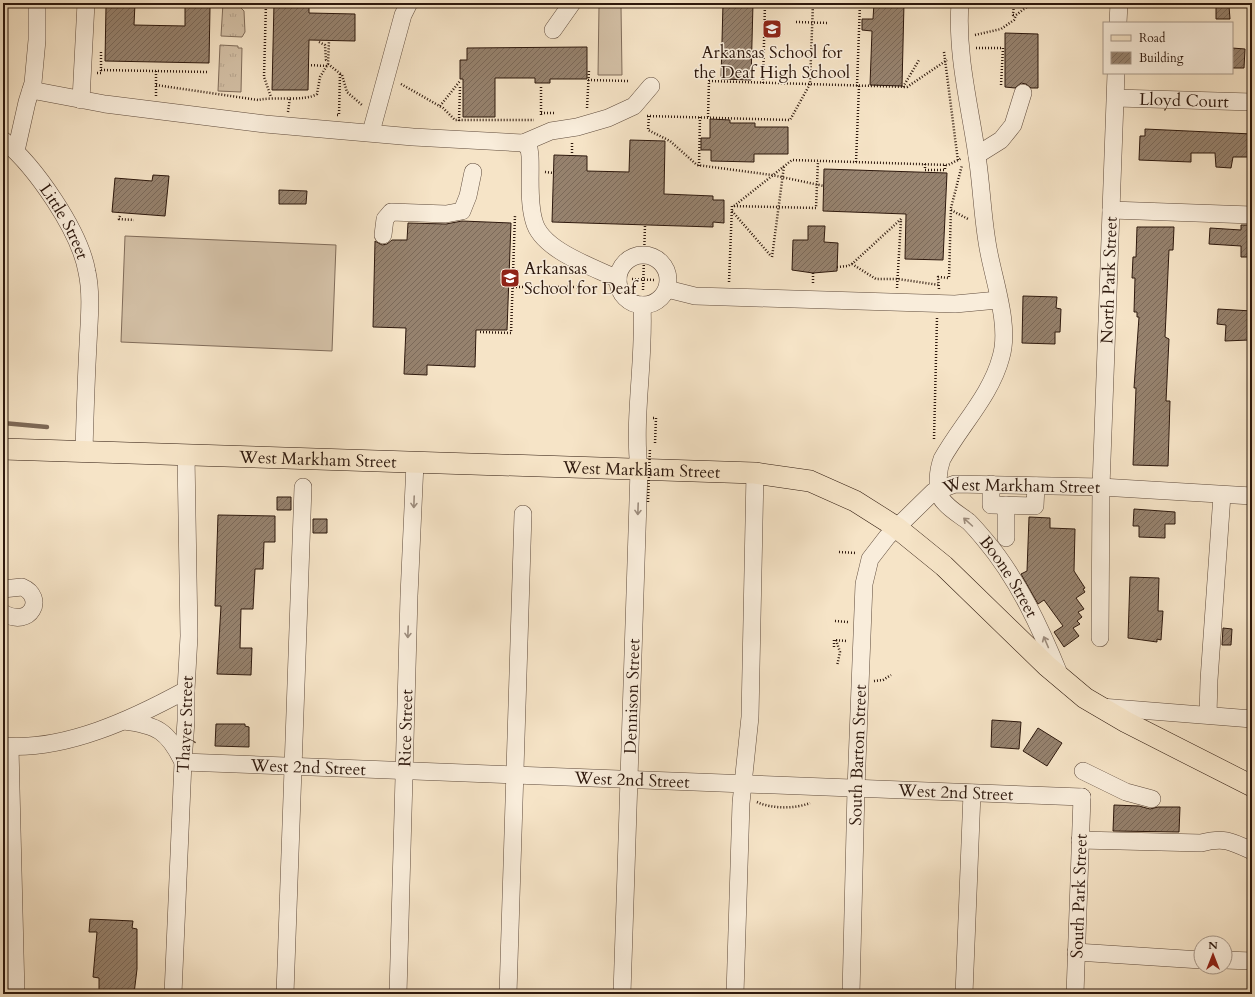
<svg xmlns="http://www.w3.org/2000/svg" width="1255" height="997" font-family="Cardo,serif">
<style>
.grass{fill:#d4c1a7;stroke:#806c5a}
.park{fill:url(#park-tufts);stroke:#806c5a}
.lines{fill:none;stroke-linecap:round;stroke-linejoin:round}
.stream{stroke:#7d6957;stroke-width:4.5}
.building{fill:url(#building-hatch);stroke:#2d180d}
.minor-casing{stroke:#5f4b3c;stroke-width:18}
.major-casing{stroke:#2d180d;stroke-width:22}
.path{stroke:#2d180d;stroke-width:2.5;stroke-dasharray:1 2;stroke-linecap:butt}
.minor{stroke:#f9eddb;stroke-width:17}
.major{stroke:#f6e4c7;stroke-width:21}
.path-bridge{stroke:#2d180d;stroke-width:2.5;stroke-dasharray:1 2;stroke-linecap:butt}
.oneway{stroke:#9d8d7e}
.labels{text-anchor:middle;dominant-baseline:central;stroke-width:3;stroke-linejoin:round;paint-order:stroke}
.poi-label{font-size:17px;fill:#2d180d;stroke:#f9eddb}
.street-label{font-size:17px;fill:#2d180d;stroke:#f9eddb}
</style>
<defs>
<pattern id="park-tufts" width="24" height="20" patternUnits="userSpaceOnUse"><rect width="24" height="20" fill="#d4c1a7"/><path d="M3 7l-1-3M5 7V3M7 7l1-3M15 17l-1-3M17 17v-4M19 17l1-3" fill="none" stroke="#b6a58f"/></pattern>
<pattern id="building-hatch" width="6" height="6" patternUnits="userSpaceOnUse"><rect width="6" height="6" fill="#96826e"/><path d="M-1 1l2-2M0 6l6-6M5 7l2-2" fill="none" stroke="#7b6959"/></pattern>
</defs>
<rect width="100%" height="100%" fill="#f6e4c7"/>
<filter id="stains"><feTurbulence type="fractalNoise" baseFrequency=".005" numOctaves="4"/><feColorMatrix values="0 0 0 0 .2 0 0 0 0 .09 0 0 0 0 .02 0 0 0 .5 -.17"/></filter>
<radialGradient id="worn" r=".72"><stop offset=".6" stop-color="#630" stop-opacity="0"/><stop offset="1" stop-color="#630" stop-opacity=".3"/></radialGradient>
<path class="grass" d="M 599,6 L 621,6 L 622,75 L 598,75 Z
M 125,236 L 336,245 L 332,351 L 121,342 Z"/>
<path class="park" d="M 223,3 L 236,3 L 244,11 L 245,32 L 242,37 L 221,36 Z
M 220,45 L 238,46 L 238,48 L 242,48 L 241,92 L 218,91 Z"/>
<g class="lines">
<path class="stream" d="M 3,423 L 47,427"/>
</g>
<path class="building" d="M 111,3 L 135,3 L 134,25 L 185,26 L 185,7 L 210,7 L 209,63 L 105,61 L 106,6 L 111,7 Z
M 274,3 L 309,3 L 309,13 L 355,14 L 355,41 L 309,40 L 308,90 L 272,90 Z
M 723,3 L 753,3 L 751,80 L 721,79 Z
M 874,3 L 904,3 L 902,86 L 870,85 L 872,31 L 862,30 L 862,19 L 873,19 Z
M 1216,6 L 1229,6 L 1230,19 L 1216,19 Z
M 1005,33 L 1038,34 L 1038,88 L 1031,88 L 1026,84 L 1021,83 L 1015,88 L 1005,87 Z
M 587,47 L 587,79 L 550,79 L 550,83 L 535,83 L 535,78 L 495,78 L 495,117 L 463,117 L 463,79 L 460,79 L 460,60 L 467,60 L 467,48 Z
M 1232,48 L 1245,49 L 1244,68 L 1232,68 Z
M 710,119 L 730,120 L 730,123 L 755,123 L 755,127 L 788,127 L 788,154 L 754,154 L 754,162 L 711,161 L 711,150 L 701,150 L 701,138 L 710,138 Z
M 1145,129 L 1252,134 L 1252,157 L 1233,157 L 1231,168 L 1216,167 L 1215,153 L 1191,153 L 1191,162 L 1139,160 L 1140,136 L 1145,136 Z
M 630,140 L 665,141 L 664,194 L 713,196 L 713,200 L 724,200 L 724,223 L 713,222 L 713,227 L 552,222 L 554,155 L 587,156 L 587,171 L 629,172 Z
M 824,169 L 947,173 L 943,260 L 905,259 L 906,214 L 823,211 Z
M 153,175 L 169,176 L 165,216 L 112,212 L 115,178 L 152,181 Z
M 279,190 L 307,191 L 306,204 L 279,204 Z
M 462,221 L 511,223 L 507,330 L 476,330 L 475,367 L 427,365 L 427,375 L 404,374 L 406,328 L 373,327 L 375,241 L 382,245 L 387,244 L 392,240 L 407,240 L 408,223 L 446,224 Z
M 1241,225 L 1252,225 L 1252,257 L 1241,257 L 1241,246 L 1209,244 L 1210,228 L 1241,230 Z
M 808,226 L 825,226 L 824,242 L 838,243 L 837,271 L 813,273 L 792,270 L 793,240 L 808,240 Z
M 1137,227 L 1174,227 L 1173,250 L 1169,250 L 1165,337 L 1169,339 L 1166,401 L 1170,401 L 1168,466 L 1133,465 L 1136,388 L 1134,388 L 1139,317 L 1137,317 L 1137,312 L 1134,312 L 1135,278 L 1132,278 L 1133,257 L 1136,257 Z
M 1023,296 L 1057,297 L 1056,308 L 1061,309 L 1060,332 L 1055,332 L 1055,344 L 1022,343 Z
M 1218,309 L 1252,311 L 1249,340 L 1225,341 L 1226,325 L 1217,324 Z
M 277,497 L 291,497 L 291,510 L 277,510 Z
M 1134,509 L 1175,512 L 1175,524 L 1165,524 L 1165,538 L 1139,537 L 1139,526 L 1133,526 Z
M 218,515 L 275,516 L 275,542 L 264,542 L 263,569 L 255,569 L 253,609 L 241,609 L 240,648 L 252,648 L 251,675 L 217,674 L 221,606 L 215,606 Z
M 1029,517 L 1050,518 L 1050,528 L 1075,529 L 1074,571 L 1085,588 L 1083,589 L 1085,592 L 1076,598 L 1084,609 L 1078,612 L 1082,617 L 1077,621 L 1080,624 L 1073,628 L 1079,636 L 1064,647 L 1054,632 L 1063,626 L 1044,600 L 1038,604 L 1021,574 L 1027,571 Z
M 313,519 L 327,519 L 327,533 L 313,533 Z
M 1130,577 L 1159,578 L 1158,611 L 1163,611 L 1161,640 L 1157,639 L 1157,642 L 1128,638 Z
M 1223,628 L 1232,629 L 1231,645 L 1222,645 Z
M 992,720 L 1021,722 L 1019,749 L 991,747 Z
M 216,724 L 245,724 L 245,726 L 249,727 L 249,747 L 215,746 Z
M 1038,728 L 1062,743 L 1047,766 L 1023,751 Z
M 1114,805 L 1139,806 L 1150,809 L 1158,807 L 1180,807 L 1179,832 L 1113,831 Z
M 90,919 L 133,921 L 132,928 L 137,929 L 137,969 L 134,994 L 99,994 L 99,978 L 93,977 L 97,932 L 89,932 Z"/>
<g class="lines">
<g class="minor-casing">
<g id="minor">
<path id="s1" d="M 960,3 C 956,57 971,110 978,163 C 982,192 983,224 989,253 C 995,284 1010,327 1001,357 C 991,395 961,425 942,459 C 938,470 936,487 941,498 C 947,508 960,515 969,522 C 974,527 980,534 985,540 C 1018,579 1041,629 1060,676"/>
<path d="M 1118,23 L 1119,3"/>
<path d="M 553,30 L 572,3"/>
<path d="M 31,90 L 105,104 L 265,124 L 413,137 L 523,143 L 529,148 L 530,156 C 531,176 528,201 534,221 C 541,250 593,267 618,279"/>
<path id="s2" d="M 1116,98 L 1252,102"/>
<path d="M 81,100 L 86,3"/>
<path d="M 371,132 L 403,15 L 409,3"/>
<path id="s3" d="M 3,140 C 35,166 80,231 87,272 C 92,295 89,321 88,345 C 86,380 85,416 84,451"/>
<path d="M 523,143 L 551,131 L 577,127 L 608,118 L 634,106 L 651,86"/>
<path d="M 16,151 L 27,102 L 33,83 L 37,40 L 37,3"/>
<path d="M 977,155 L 1001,140 L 1013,125 L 1023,93"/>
<path d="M 1111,210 L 1252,215"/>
<path d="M 383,235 L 385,219 L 391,212 L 446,214 L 462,211 L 468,196 L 473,172"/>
<circle cx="643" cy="280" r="25"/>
<path d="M 667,289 L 695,296 L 955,304 L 998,300"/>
<path d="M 991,484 L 991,505 L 1035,506 L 1036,486"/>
<path d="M 1006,505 L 1006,538"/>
<path d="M 3,589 L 22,587 C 46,597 31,629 3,613"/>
<path id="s4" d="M 1100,638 L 1101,487 L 1116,73"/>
<path d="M 1101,707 L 1252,719"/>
<path d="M 1208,715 L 1209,680 L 1222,495"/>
<path id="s5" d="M 124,721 C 157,725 168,731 183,762 L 1082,797"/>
<path d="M 3,746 C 65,751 133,719 186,690"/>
<path d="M 10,747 L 16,994"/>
<path d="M 1083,771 L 1126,792 L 1152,799"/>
<path d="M 1080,840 L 1201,843 C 1224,837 1231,841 1252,851"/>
<path d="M 1076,952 L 1201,960"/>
<path d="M 1225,960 L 1252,961"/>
<path id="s6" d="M 173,994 L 183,762 L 186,721 L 186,690 L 189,636 L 186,455"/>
<path d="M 285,994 L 303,487"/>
<path id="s7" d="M 398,994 L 409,596 L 415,463"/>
<path d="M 508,994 L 523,514"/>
<path id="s8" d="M 622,994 L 639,470 C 633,415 645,360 642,305"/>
<path d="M 735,994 L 741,803 L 750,717 L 755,473"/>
<path id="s9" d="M 851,994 L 856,789 L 864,584 L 870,559 L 887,537 L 933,492 L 955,484 L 1101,487 L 1252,496"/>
<path d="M 964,994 L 972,793"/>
<path id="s10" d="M 1075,994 L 1082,797"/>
</g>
</g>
<g class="major-casing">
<g id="major">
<path id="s11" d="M 3,449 L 755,473 L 810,481 L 855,501 L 896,527 L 944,566 L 1047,666 L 1085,698 L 1126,722 L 1252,786"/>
</g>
</g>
<path class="path" d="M 266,3 L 264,77 L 271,97
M 1014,3 L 1013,15 L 1016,15
M 796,22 L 829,23
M 975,35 L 1001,29 L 1014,20 L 1016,15 L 1032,3
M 319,42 L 325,45 L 326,60 L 328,61
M 976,48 L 1003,48 L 1001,85
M 944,52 L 958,161
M 328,64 L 342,75 L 347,92 L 362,105
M 308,65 L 327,66
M 101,70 L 207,72
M 97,73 L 101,73 L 101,50
M 588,80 L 628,81
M 763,83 L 765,3
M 401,84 L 443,108 L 455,120 L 534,120
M 156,85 L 258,100 C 276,96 304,102 317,94 L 320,77 L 328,64 L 329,41
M 857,86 L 860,3
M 903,87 L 919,60
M 156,96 L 156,71
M 440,106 L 460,81
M 587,108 L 589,70
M 288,112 L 290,97
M 541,113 L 554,113
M 337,115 L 339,115 L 340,73
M 541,115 L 541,86
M 647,116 L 790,120 L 810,84 L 813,3
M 649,116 L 648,130 L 670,141 L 697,165 L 772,175 L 824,186
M 708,117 L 709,81 L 907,87 L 947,60
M 459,121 L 460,87
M 572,156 L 572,143
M 856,162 L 859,86
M 925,164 L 925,170 L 945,170 L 945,165
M 699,166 L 700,117
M 545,172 L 554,173
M 734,206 L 792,160 L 948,165 L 962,158
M 951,210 L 968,219
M 732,211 L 771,256
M 120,216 L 119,219 L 134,220
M 772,257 L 784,166
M 852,264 L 876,279 L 898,279 L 939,285
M 837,267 L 848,266 L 853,263 L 901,219
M 813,273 L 813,285
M 632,279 L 655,280
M 729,282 L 732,206 L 816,208 L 818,161
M 513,287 L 596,287
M 897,288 L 901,219
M 939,289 L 938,277 L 949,278 L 951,208 L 962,165
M 643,290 L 645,225
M 480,332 L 511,333 L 515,215
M 653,418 L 656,418 L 655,443
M 934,439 L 937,318
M 839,552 L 857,553
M 835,621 L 848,622
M 836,640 L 840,652 L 837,666
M 834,647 L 834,640 L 847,641
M 874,681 L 883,680 L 891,675
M 757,802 C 772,809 795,809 810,803"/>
<use href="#minor" class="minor"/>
<use href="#major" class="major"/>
<path class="path-bridge" d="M 648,502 L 650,448"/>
</g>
<defs><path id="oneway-shaft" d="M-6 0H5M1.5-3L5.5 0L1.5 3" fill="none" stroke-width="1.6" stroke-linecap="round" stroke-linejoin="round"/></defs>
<g class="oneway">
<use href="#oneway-shaft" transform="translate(414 502) rotate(92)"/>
<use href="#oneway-shaft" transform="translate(638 509) rotate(92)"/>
<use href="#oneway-shaft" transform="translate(968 522) rotate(-138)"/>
<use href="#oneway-shaft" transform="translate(408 632) rotate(92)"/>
<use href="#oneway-shaft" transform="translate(1046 642) rotate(-113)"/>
</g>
<defs>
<g id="school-square" transform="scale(1)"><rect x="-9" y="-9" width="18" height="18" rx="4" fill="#8f2418" stroke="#f9eddb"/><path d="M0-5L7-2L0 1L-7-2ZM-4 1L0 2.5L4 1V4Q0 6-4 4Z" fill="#fff"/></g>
</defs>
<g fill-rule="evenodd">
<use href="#school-square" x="772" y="29"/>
<use href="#school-square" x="510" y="278"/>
</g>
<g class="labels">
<g class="poi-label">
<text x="772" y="52">Arkansas School for<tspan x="772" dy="20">the Deaf High School</tspan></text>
<text x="524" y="268" text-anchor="start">Arkansas<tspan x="524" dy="20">School for Deaf</tspan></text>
</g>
<g class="street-label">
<text stroke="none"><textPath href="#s2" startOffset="68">Lloyd Court</textPath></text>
<text stroke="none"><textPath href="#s3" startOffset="103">Little Street</textPath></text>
<text stroke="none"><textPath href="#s4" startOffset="358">North Park Street</textPath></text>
<text stroke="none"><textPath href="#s11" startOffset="315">West Markham Street</textPath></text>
<text stroke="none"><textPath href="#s11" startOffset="639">West Markham Street</textPath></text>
<text stroke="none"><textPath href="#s9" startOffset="618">West Markham Street</textPath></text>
<text stroke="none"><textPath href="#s1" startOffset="621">Boone Street</textPath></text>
<text stroke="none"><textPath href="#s8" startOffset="298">Dennison Street</textPath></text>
<text stroke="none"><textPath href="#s6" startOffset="270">Thayer Street</textPath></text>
<text stroke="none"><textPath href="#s7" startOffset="266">Rice Street</textPath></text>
<text stroke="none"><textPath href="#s9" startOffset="239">South Barton Street</textPath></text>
<text stroke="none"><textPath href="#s5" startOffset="202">West 2nd Street</textPath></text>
<text stroke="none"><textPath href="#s5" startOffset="526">West 2nd Street</textPath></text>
<text stroke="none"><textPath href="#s5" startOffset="850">West 2nd Street</textPath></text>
<text stroke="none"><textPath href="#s10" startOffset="98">South Park Street</textPath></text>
</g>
</g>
<rect width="1255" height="997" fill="none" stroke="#f6e4c7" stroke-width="16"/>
<rect x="4" y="4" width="1247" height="989" fill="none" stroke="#2d180d" stroke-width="2"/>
<rect x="8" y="8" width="1239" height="981" fill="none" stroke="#2d180d"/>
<rect x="1103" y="22" width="130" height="52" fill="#f9eddb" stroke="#a79889"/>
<rect x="1111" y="35" width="20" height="6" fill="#f6e4c7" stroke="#a79889"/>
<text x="1139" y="42" font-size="12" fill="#2d180d">Road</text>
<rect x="1111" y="52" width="20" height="12" fill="url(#building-hatch)" stroke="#a79889"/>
<text x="1139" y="62" font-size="12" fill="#2d180d">Building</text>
<g transform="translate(1213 955)"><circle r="19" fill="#f9eddb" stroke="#a79889"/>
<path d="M0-3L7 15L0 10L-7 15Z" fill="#8f2418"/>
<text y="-6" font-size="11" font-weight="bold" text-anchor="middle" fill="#2d180d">N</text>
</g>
<rect width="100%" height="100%" filter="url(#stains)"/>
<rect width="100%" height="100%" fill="url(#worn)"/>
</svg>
